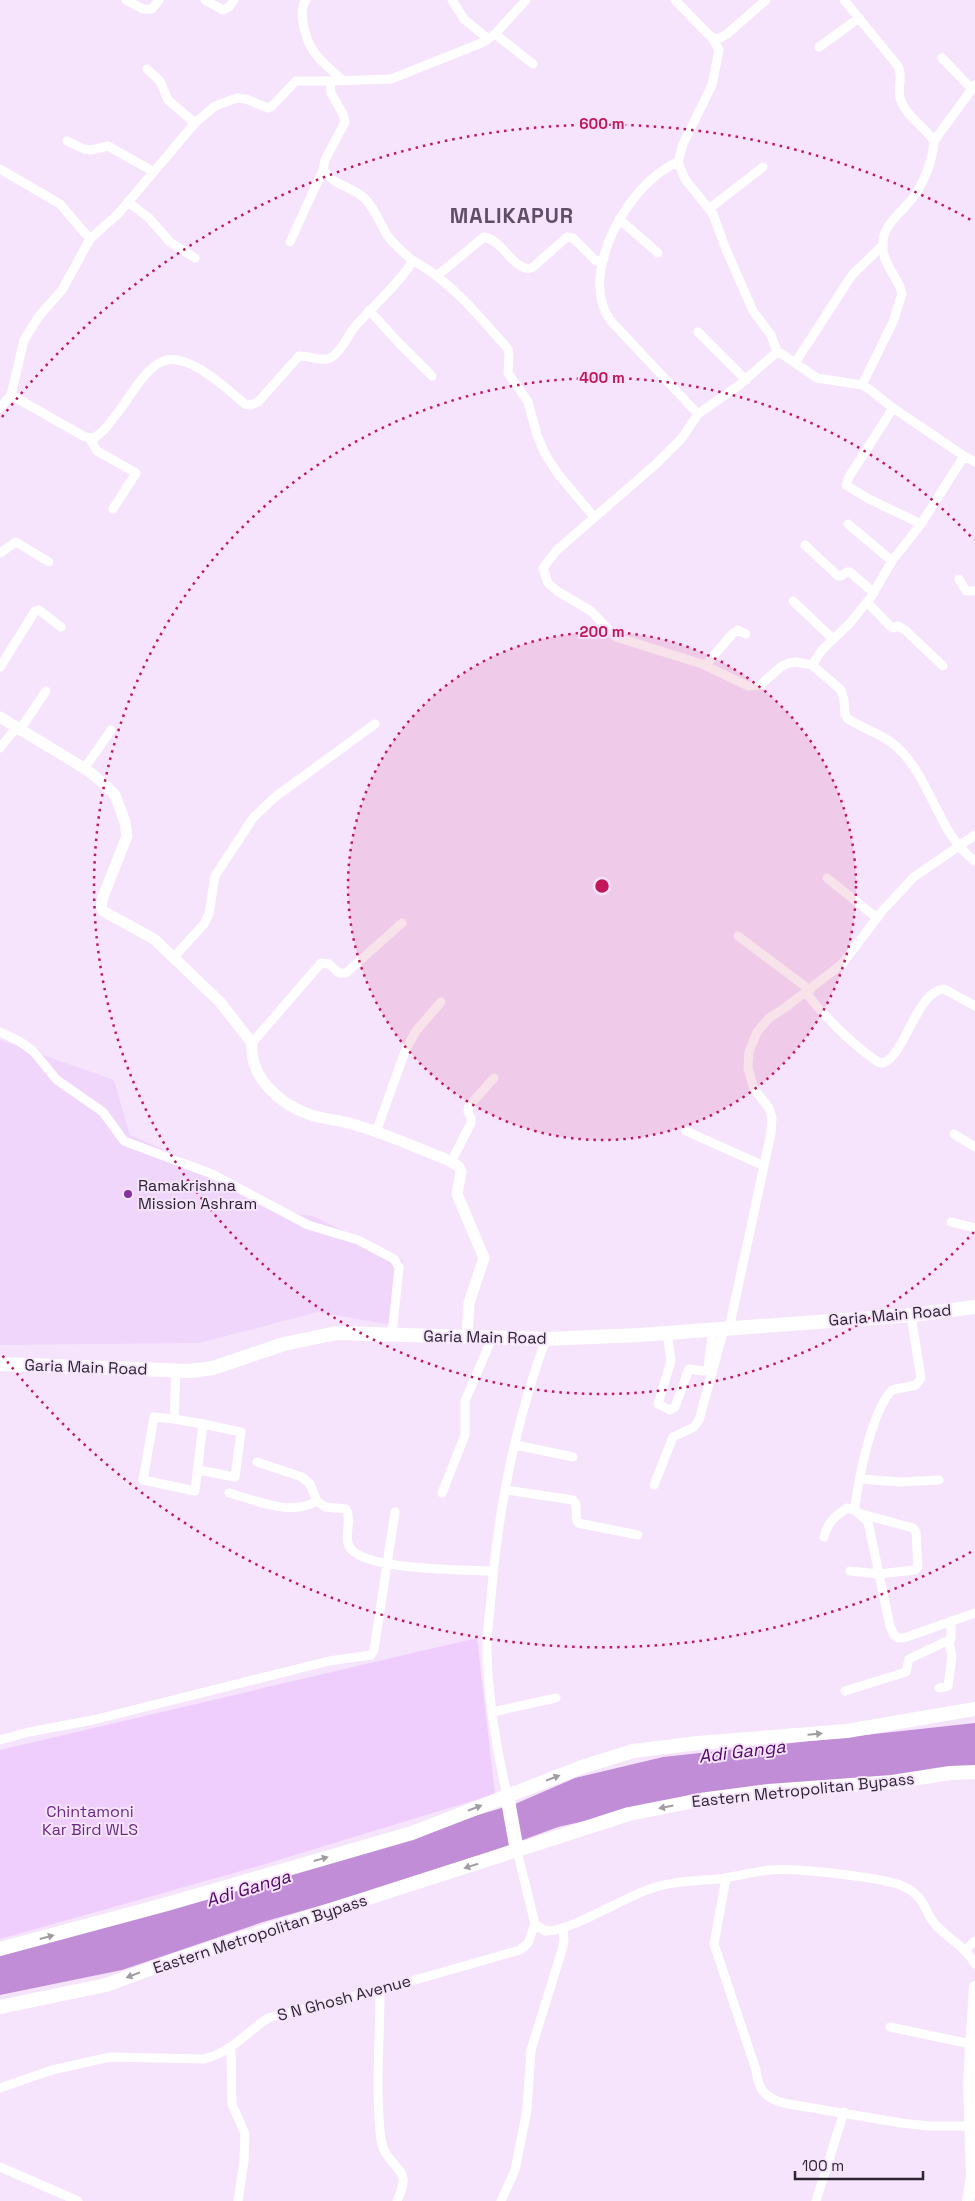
<svg xmlns="http://www.w3.org/2000/svg" width="975" height="2201" font-family="'Space Grotesk',sans-serif">
<style>
.built{fill:#f1d6fc}
.green{fill:#efcdfc}
.water{fill:#c28dd7}
.lines{fill:none;stroke-linecap:round;stroke-linejoin:round}
.minor{stroke:#fff;stroke-width:9}
.tertiary{stroke:#fff;stroke-width:11}
.secondary{stroke:#fff;stroke-width:12}
.primary{stroke:#fff;stroke-width:14}
.oneway{fill:#a09ca2}
.ring{fill:none;stroke:#c2185b;stroke-width:2.5;stroke-dasharray:2.5 5}
.poi-dot{fill:#8432a1;stroke:#f6e4fd;stroke-width:2}
.labels{text-anchor:middle;dominant-baseline:central;stroke-width:4;stroke-linejoin:round;paint-order:stroke}
.poi-label{font-size:16px;fill:#2c2430;stroke:#f6e4fd;text-anchor:start}
.street-label{font-size:16px;fill:#2c2430;stroke:#f6e4fd}
.park-label{font-size:16px;fill:#6a2a81;stroke:#f6e4fd}
.water-label{font-size:18px;font-style:italic;fill:#4e0563;stroke:#f6e4fd}
.district-label{font-size:21px;font-weight:bold;letter-spacing:1px;fill:#604e68;stroke:#f6e4fd}
.centre{fill:#c2185b;stroke:#f6e4fd;stroke-width:2.5}
.ring-label{font-size:15px;text-anchor:middle;font-weight:bold;fill:#c2185b;stroke:#f6e4fd;stroke-width:4;stroke-linejoin:round;paint-order:stroke}
</style>
<rect width="100%" height="100%" fill="#f6e4fd"/>
<path class="built" d="M 0,1040 L 114,1080 L 130,1135 L 223,1175 L 291,1213 L 313,1216 L 403,1260 L 397,1326 L 318,1312 L 199,1343 L 0,1345 Z"/>
<path class="green" d="M 477,1638 L 495,1794 L 262,1865 L 0,1939 L 0,1750 Z"/>
<path class="water" d="M 975,1723 L 975,1766 L 881,1777 L 714,1792 L 558,1827 L 431,1874 L 263,1922 L 122,1970 L 0,1995 L 0,1955 L 166,1908 L 515,1804 L 575,1778 L 663,1757 Z"/>
<g class="lines">
<path class="minor" d="M 126,0 L 143,9 L 152,9 L 159,0
M 205,0 L 223,10 L 229,7 L 234,0
M 306,0 C 301,7 302,14 303,23 C 309,54 320,59 342,80
M 452,0 L 464,19 L 488,39
M 675,0 L 713,39 L 719,50 L 712,85 L 683,144 L 678,162 L 685,179 L 713,214 L 725,247 L 753,311 L 771,335 L 777,352
M 844,0 L 898,66 C 904,78 896,89 901,101 C 907,117 925,127 934,141 C 933,159 925,180 915,195 C 903,213 880,224 883,249 C 884,266 899,278 902,294 L 893,322 L 862,385
M 495,34 L 533,64
M 713,39 L 720,38 L 727,34 L 766,0
M 819,47 L 859,18
M 942,58 L 972,89
M 147,69 L 160,81 L 168,100 L 195,123
M 67,141 L 84,149 L 91,150 L 108,146 L 154,172
M 934,141 L 975,85
M 678,162 C 630,181 577,273 610,320 L 698,414
M 0,169 L 60,204 L 90,239
M 128,202 L 149,218 L 170,242 L 195,258
M 710,208 L 763,167
M 619,219 L 658,253
M 290,242 L 323,170
M 412,260 C 451,281 479,316 508,349 L 509,356 L 508,373 L 528,402 L 537,435 L 545,454 L 558,474 L 594,517
M 438,275 L 484,237 C 502,240 510,265 528,269 L 533,267 L 567,237 L 573,238 L 596,261 L 604,259
M 369,310 L 398,342 L 432,376
M 698,332 L 746,380
M 795,363 L 852,275 L 883,245
M 11,395 L 24,340 L 39,316 L 62,290 L 90,239 L 118,214 L 195,123 L 215,106 L 237,98 L 246,99 L 268,108 L 272,106 L 296,81 L 330,81
M 0,408 L 11,395 L 85,437 L 94,438 C 106,431 113,418 122,407 C 132,393 144,372 159,363 C 184,347 227,389 245,404 L 251,405 L 258,402 L 299,356 C 309,355 323,363 332,357 C 341,351 347,338 353,329 C 365,314 410,273 412,260 C 403,252 394,245 387,235 C 380,223 375,209 365,199 C 354,187 336,187 323,170 L 325,160 L 345,122 L 343,114 L 331,93 L 330,81 L 391,79 L 484,42 L 495,34 L 526,0
M 893,408 L 849,477 L 846,485 L 867,498 L 921,524
M 90,439 L 97,451 L 136,473 L 113,509
M 964,456 L 893,408 L 869,389 L 862,385 L 817,378 L 782,354 L 777,352 L 738,386 L 698,414 L 682,438 L 656,464 L 557,550 L 543,568 L 548,583 L 557,591 L 591,611 L 616,637 L 702,664 L 748,686 L 760,685 L 782,666 L 789,663 L 796,662 L 812,665 L 841,690 L 844,700 L 845,714 L 848,719 C 865,730 886,735 900,750 C 932,782 939,835 975,861
M 848,524 L 892,561
M 805,545 L 838,576 L 841,576 L 847,572 L 850,572 L 874,593
M 0,553 L 16,542 L 49,562
M 959,579 L 966,591 L 975,591
M 793,601 L 833,639
M 867,602 L 890,626 L 893,628 L 898,626 L 905,630 L 943,666
M 706,665 L 733,633 L 738,630 L 746,634
M 812,665 L 822,650 L 850,623 L 871,597 L 892,561 L 921,524 L 964,456 L 975,462
M 0,667 L 35,611 L 39,610 L 61,627
M 19,731 L 46,691
M 0,748 L 16,728
M 84,769 L 111,730
M 827,878 L 877,918
M 738,936 L 810,990
M 174,957 L 204,924 L 209,914 L 215,876 L 253,818 L 275,797 L 375,724
M 806,993 C 827,1019 850,1043 878,1062 L 883,1063 C 905,1056 917,990 944,989 L 975,1006
M 0,1032 L 19,1041 L 33,1051 L 57,1080 L 103,1112 L 124,1141 L 212,1174 L 308,1225 L 358,1240 L 394,1259 L 399,1267 L 392,1335
M 252,1043 L 321,963 L 329,964 L 339,973 L 346,973 L 402,923
M 686,1131 L 764,1166
M 376,1132 L 406,1049 L 416,1031 L 441,1002
M 954,1134 L 975,1147
M 451,1162 L 471,1123 L 471,1118 L 468,1112 L 469,1106 L 494,1078
M 951,1222 L 975,1228
M 911,1315 L 921,1378 L 916,1385 L 892,1390 C 872,1411 859,1476 855,1506 L 856,1511 L 868,1522 L 890,1626 L 894,1635 L 898,1638 L 904,1638 L 975,1613
M 729,1329 L 771,1133 L 772,1118 L 769,1108 L 754,1089 L 748,1068 L 749,1052 L 757,1032 L 769,1018 L 786,1007 L 842,964 L 883,910 L 914,877 L 975,835
M 667,1333 L 671,1361 L 658,1404 L 670,1410 L 675,1407 L 689,1369 L 704,1371 L 708,1368 L 713,1330
M 176,1371 L 174,1419 L 154,1417 L 143,1480 L 195,1491 L 203,1424 L 241,1432 L 235,1477 L 199,1470
M 174,1419 L 203,1424
M 516,1445 L 573,1457
M 257,1462 L 302,1477 L 310,1484 L 317,1501 L 325,1507 L 346,1509 C 353,1521 342,1538 351,1549 C 367,1570 465,1570 493,1571
M 860,1479 L 900,1482 L 939,1480
M 654,1485 L 673,1437 L 694,1427 L 699,1420 L 724,1329
M 506,1490 L 573,1500 C 580,1507 573,1516 578,1523 L 638,1535
M 229,1493 C 256,1500 291,1517 317,1501
M 442,1493 L 465,1435 L 465,1401 L 492,1338
M 824,1537 C 828,1522 834,1517 847,1508 L 856,1511
M 850,1571 L 879,1574 L 915,1570 L 918,1567 L 916,1532 L 913,1528 L 862,1514
M 939,1688 L 948,1686 L 952,1657 L 949,1641
M 845,1691 L 906,1672 L 909,1659 L 951,1639 L 951,1621
M 492,1712 L 556,1698
M 0,1740 L 29,1732 L 93,1720 L 329,1661 L 371,1655 L 374,1650 L 395,1512
M 507,1795 C 496,1746 487,1696 487,1646 C 487,1629 490,1613 491,1597 C 498,1510 516,1421 546,1339
M 517,1851 L 535,1924 L 545,1931 C 570,1932 622,1898 650,1889 C 671,1881 695,1881 718,1879 C 735,1877 752,1872 770,1870 C 793,1868 886,1877 905,1887 C 927,1899 922,1908 935,1924 C 948,1939 965,1946 975,1964
M 726,1878 L 714,1944 L 756,2070 C 758,2089 764,2097 783,2103 L 901,2123 L 929,2126 L 970,2126
M 965,1950 L 975,1941
M 380,1990 C 380,2038 375,2093 381,2140 C 384,2160 403,2168 403,2179 C 404,2186 400,2194 397,2201
M 890,2027 L 971,2044
M 231,2048 L 232,2104 L 245,2134 L 244,2161 L 238,2201
M 0,2088 L 52,2070 L 110,2057 L 204,2059 C 230,2053 246,2033 268,2018 L 380,1990 L 520,1950 L 528,1943 L 535,1924
M 0,2167 L 78,2201
M 501,2201 L 515,2170 L 527,2110 L 531,2050 L 562,1950 L 564,1940 L 563,1929
M 816,2201 L 844,2112"/>
<path class="tertiary" d="M 0,717 L 87,770 L 102,782 L 115,795 L 125,822 L 127,836 L 103,897 L 101,906 L 103,911 L 154,939 L 220,1002 L 252,1043 C 249,1077 280,1105 311,1115 C 324,1119 339,1120 352,1124 C 378,1131 403,1142 428,1152 C 438,1156 451,1160 459,1167 L 461,1172 L 457,1194 L 484,1258 L 469,1303 L 467,1337"/>
<path class="secondary" d="M 968,2201 L 972,2177 L 969,2082 L 975,1987"/>
<path class="primary" d="M 0,1364 L 190,1371 L 213,1368 L 284,1344 L 336,1333 L 546,1339 L 639,1335 L 913,1315 L 975,1307
M 507,1795 L 517,1851
M 0,1949 L 167,1904 L 412,1833 L 582,1767 L 633,1751 L 698,1743 L 847,1731 L 975,1709
M 0,2007 L 106,1985 L 169,1962 L 629,1814 L 700,1800 L 769,1791 L 892,1782 L 950,1773 L 975,1772"/>
</g>
<defs><path id="oneway-solid" d="M-6-.8H1V-3.2L6.5 0L1 3.2V.8H-6Z" transform="scale(1.25)"/></defs>
<g class="oneway">
<use href="#oneway-solid" transform="translate(815 1734) rotate(-5)"/>
<use href="#oneway-solid" transform="translate(553 1778) rotate(-21)"/>
<use href="#oneway-solid" transform="translate(666 1807) rotate(169)"/>
<use href="#oneway-solid" transform="translate(475 1808) rotate(-21)"/>
<use href="#oneway-solid" transform="translate(321 1859) rotate(-16)"/>
<use href="#oneway-solid" transform="translate(471 1866) rotate(162)"/>
<use href="#oneway-solid" transform="translate(47 1937) rotate(-15)"/>
<use href="#oneway-solid" transform="translate(133 1975) rotate(159)"/>
</g>
<circle cx="602" cy="886" r="254" fill="#c2185b" fill-opacity=".12"/>
<g class="ring">
<circle cx="602" cy="886" r="254"/>
<path d="M974 1232A508 508 0 1 1 974 540"/>
<path d="M971 1552A762 762 0 0 1 2 1355M2 417A762 762 0 0 1 971 220"/>
</g>
<circle class="poi-dot" cx="128" cy="1194" r="5"/>
<g class="labels">
<g class="poi-label">
<text x="138" y="1185">Ramakrishna<tspan x="138" dy="18">Mission Ashram</tspan></text>
</g>
<g class="street-label">
<text transform="translate(890 1315) rotate(-5)">Garia Main Road</text>
<text transform="translate(485 1337) rotate(1)">Garia Main Road</text>
<text transform="translate(86 1367) rotate(2)">Garia Main Road</text>
<text transform="translate(803 1790) rotate(-6)">Eastern Metropolitan Bypass</text>
<text transform="translate(260 1934) rotate(-18)">Eastern Metropolitan Bypass</text>
<text transform="translate(344 1998) rotate(-15)">S N Ghosh Avenue</text>
</g>
<g class="park-label">
<text x="90" y="1811">Chintamoni<tspan x="90" dy="18">Kar Bird WLS</tspan></text>
</g>
<g class="water-label">
<text transform="translate(742 1751) rotate(-7)">Adi Ganga</text>
<text transform="translate(248 1888) rotate(-17)">Adi Ganga</text>
</g>
<g class="district-label">
<text x="512" y="215">MALIKAPUR</text>
</g>
</g>
<circle cx="602" cy="886" r="8" class="centre"/>
<g class="ring-label">
<text x="602" y="129">600 m</text>
<text x="602" y="383">400 m</text>
<text x="602" y="637">200 m</text>
</g>
<path d="M795 2171v8h128v-8" fill="none" stroke="#2c2430" stroke-width="2.5"/>
<text x="802" y="2171" font-size="15" fill="#2c2430" stroke="#f6e4fd" stroke-width="4" paint-order="stroke">100 m</text>
</svg>
